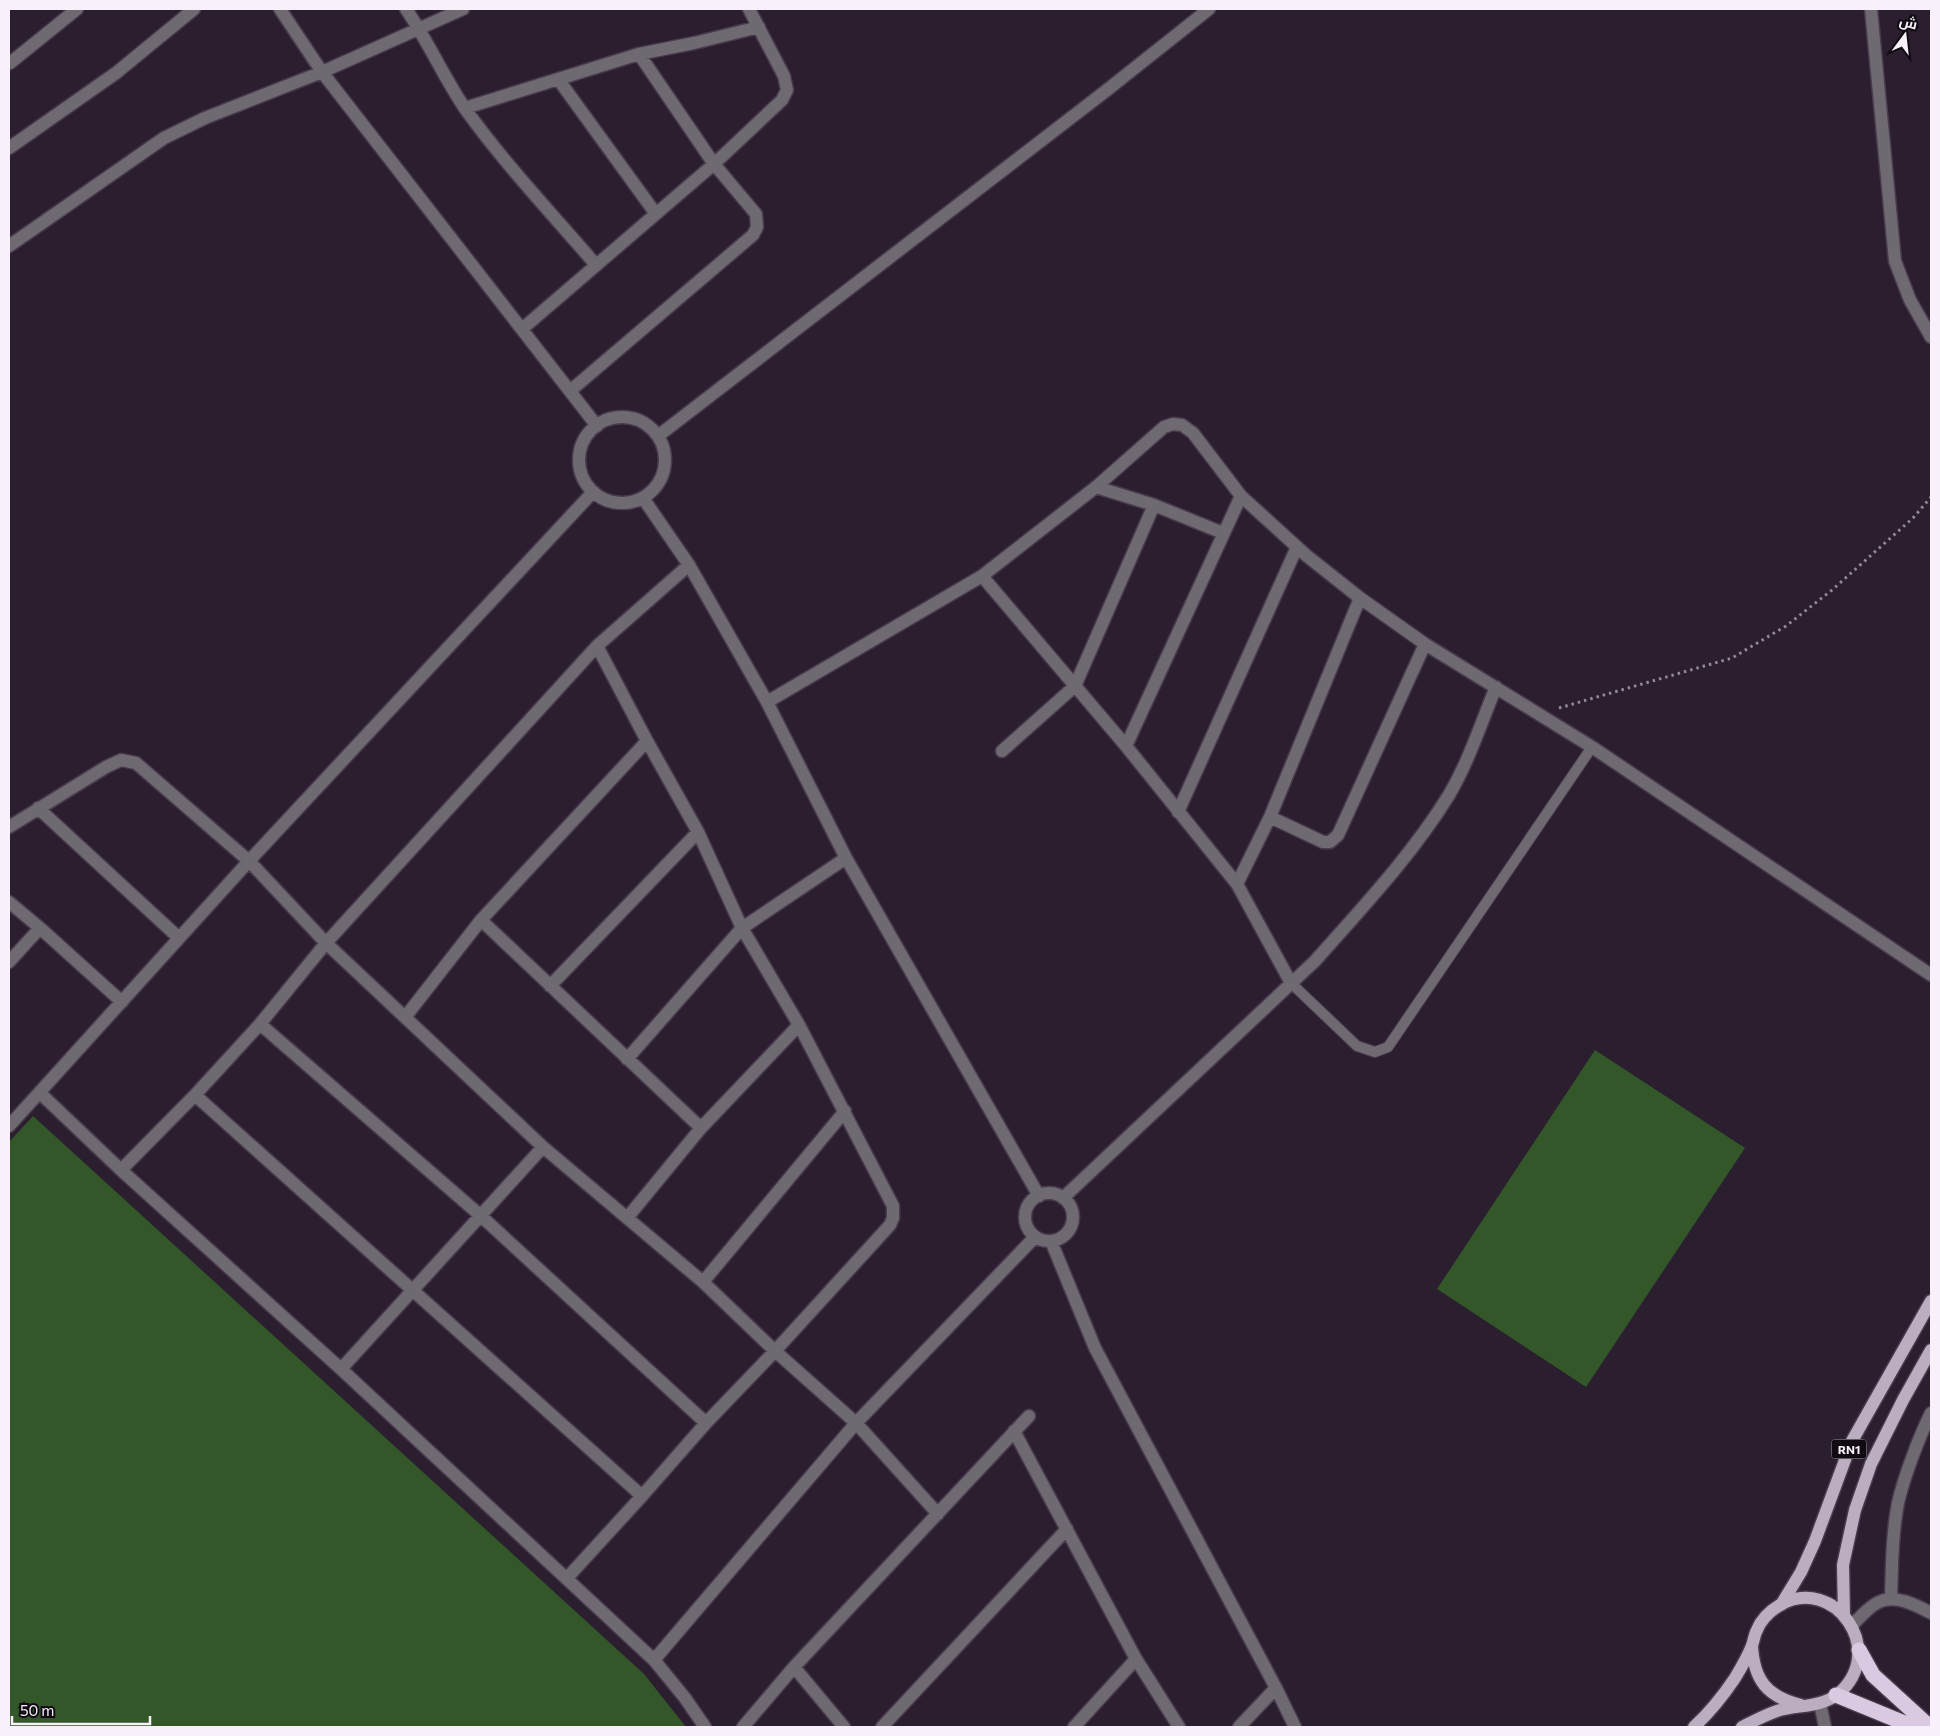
<svg xmlns="http://www.w3.org/2000/svg" width="1940" height="1736" font-family="Commissioner,Cairo,sans-serif">
<style>
.green{fill:#335729}
.lines{fill:none;stroke-linecap:round;stroke-linejoin:round}
.service-casing{stroke:#473b4c;stroke-width:12}
.minor-casing{stroke:#473b4c;stroke-width:15}
.primary-casing{stroke:#473b4c;stroke-width:15}
.motorway-casing{stroke:#473b4c;stroke-width:18}
.path{stroke:#938997;stroke-width:3;stroke-dasharray:2.5 4;stroke-linecap:butt}
.service{stroke:#6f6972;stroke-width:10}
.minor{stroke:#6f6972;stroke-width:12}
.primary{stroke:#bbaec1;stroke-width:12}
.motorway{stroke:#dacae1;stroke-width:15}
.labels{text-anchor:middle;dominant-baseline:central;stroke-width:4.5;stroke-linejoin:round;paint-order:stroke}
.shield{fill:#100b12;stroke:#b2abb5;stroke-width:1}
.shield-label{font-size:12px;font-weight:bold;fill:#f8f0fb}
</style>
<rect width="100%" height="100%" fill="#2a1e2f"/>
<path class="green" d="M 1595,1050 L 1745,1148 L 1586,1387 L 1437,1289 Z
M 33,1116 L 644,1674 L 686,1727 L 9,1727 L 9,1142 Z"/>
<g class="lines">
<g class="service-casing">
<path id="service" d="M 1291,983 L 1357,1046 L 1375,1052 L 1388,1047 L 1592,747"/>
</g>
<g class="minor-casing">
<path id="minor" d="M 280,9 L 322,72 L 597,426
M 406,9 C 428,41 444,78 466,110 C 505,164 552,214 596,265
M 1871,9 L 1895,261 L 1910,300 L 1931,337
M 10,63 L 77,9
M 558,79 L 656,214
M 465,108 L 639,54 L 694,43 L 759,27
M 9,148 L 116,73 L 194,9
M 9,246 L 164,138 L 205,118 L 322,72 L 463,9
M 522,329 L 714,164 L 782,100 L 787,90 L 784,76 L 749,9
M 570,391 L 753,235 L 757,227 L 756,214 L 714,164 L 639,54
M579 460a43 43 0 1 1 86 0a43 43 0 1 1-86 0Z
M 658,436 L 1107,90 L 1209,9
M 1096,487 L 1154,505 L 1223,533
M 643,498 L 689,565 L 767,702 L 846,858 L 1039,1196
M 982,576 L 1126,746 L 1237,884 L 1291,983
M 767,702 L 982,576 L 1096,487 L 1164,427 L 1173,424 L 1182,425 L 1193,433 L 1241,496 L 1307,556 L 1360,598 L 1425,644 L 1592,747 L 1931,975
M 1126,746 L 1241,496
M 1002,751 L 1075,686 L 1154,505
M 38,808 L 179,938
M 1178,812 L 1297,547
M 1270,817 L 1323,842 L 1330,842 L 1338,835 L 1425,644
M 9,827 L 106,767 L 121,760 L 136,763 L 249,861 L 326,943 L 543,1147 L 703,1282 L 775,1351 L 856,1423 L 938,1514
M 1237,884 L 1270,817 L 1360,598
M 9,902 L 40,928 L 122,1002
M 481,920 L 701,1128
M 9,962 L 40,928
M 550,986 L 698,832
M 406,1016 L 481,920 L 647,741
M 260,1024 L 481,1216 L 706,1423
M 627,1059 L 742,928 L 846,858
M 40,1093 L 121,1170 L 341,1369 L 654,1660 L 685,1698 L 705,1727
M 195,1095 L 642,1496
M 9,1126 L 249,861 L 593,492
M 121,1170 L 195,1095 L 260,1024 L 326,943 L 597,646 L 689,565
M1025 1217a24 24 0 1 1 48 0a24 24 0 1 1-48 0Z
M 1063,1198 L 1315,961 C 1362,908 1412,855 1449,795 C 1469,761 1481,723 1496,687
M 627,1218 L 701,1128 L 799,1025
M 1051,1241 L 1095,1348 L 1276,1688 L 1295,1727
M 703,1282 L 845,1111
M 341,1369 L 543,1147
M 1014,1431 L 1136,1659 L 1179,1727
M 567,1578 L 642,1496 L 706,1423 L 775,1351 L 890,1225 L 893,1218 L 893,1206 L 799,1025 L 742,928 L 698,832 L 647,741 L 597,646
M 1891,1599 C 1892,1567 1892,1534 1898,1503 C 1904,1477 1919,1437 1931,1413
M 1852,1625 C 1860,1618 1869,1606 1879,1602 C 1895,1594 1916,1605 1931,1613
M 654,1660 L 856,1423 L 1035,1237
M 794,1667 L 844,1727
M 1820,1703 L 1825,1727
M 743,1727 L 794,1667 L 1029,1416
M 882,1727 L 1067,1529
M 1074,1727 L 1136,1659
M 1239,1727 L 1276,1688"/>
</g>
<g class="primary-casing">
<path id="primary" d="M 1781,1605 L 1801,1572 L 1815,1541 L 1852,1441 L 1931,1301
M 1844,1615 L 1843,1565 L 1855,1510 L 1871,1464 L 1903,1400 L 1931,1350
M 1752,1646 C 1754,1680 1767,1697 1801,1705
M 1694,1727 C 1710,1712 1723,1696 1735,1678 C 1741,1668 1747,1658 1751,1648 C 1754,1642 1754,1635 1757,1630 C 1761,1620 1770,1611 1780,1605 C 1834,1574 1889,1651 1838,1694 C 1822,1707 1799,1705 1780,1710 C 1767,1714 1754,1721 1742,1727"/>
</g>
<g class="motorway-casing">
<path id="motorway" d="M 1859,1650 L 1873,1675 L 1930,1727
M 1836,1695 L 1914,1727"/>
</g>
<path class="path" d="M 1559,708 L 1732,658 L 1786,626 L 1832,590 L 1913,518 L 1931,497"/>
<use href="#service" class="service"/>
<use href="#minor" class="minor"/>
<use href="#primary" class="primary"/>
<use href="#motorway" class="motorway"/>
</g>
<g class="labels">
<rect class="shield" x="1831.5" y="1439.5" width="35" height="19" rx="4"/>
<g class="shield-label">
<text x="1849" y="1449">RN1</text>
</g>
</g>
<rect width="1940" height="1736" fill="none" stroke="#f8f0fb" stroke-width="20"/>
<g transform="translate(1905 35) rotate(15)" stroke="#100b12" stroke-width="4" paint-order="stroke">
<path d="M0-4L9 19L0 12L-9 19Z" fill="#f8f0fb"/>
<text y="-8" font-size="14" font-weight="bold" text-anchor="middle" fill="#f8f0fb">ش</text>
</g>
<path d="M12 1716v8h138v-8" fill="none" stroke="#f8f0fb" stroke-width="2.5"/>
<text x="20" y="1716" font-size="15" fill="#f8f0fb" stroke="#100b12" stroke-width="4" paint-order="stroke">50 m</text>
</svg>
